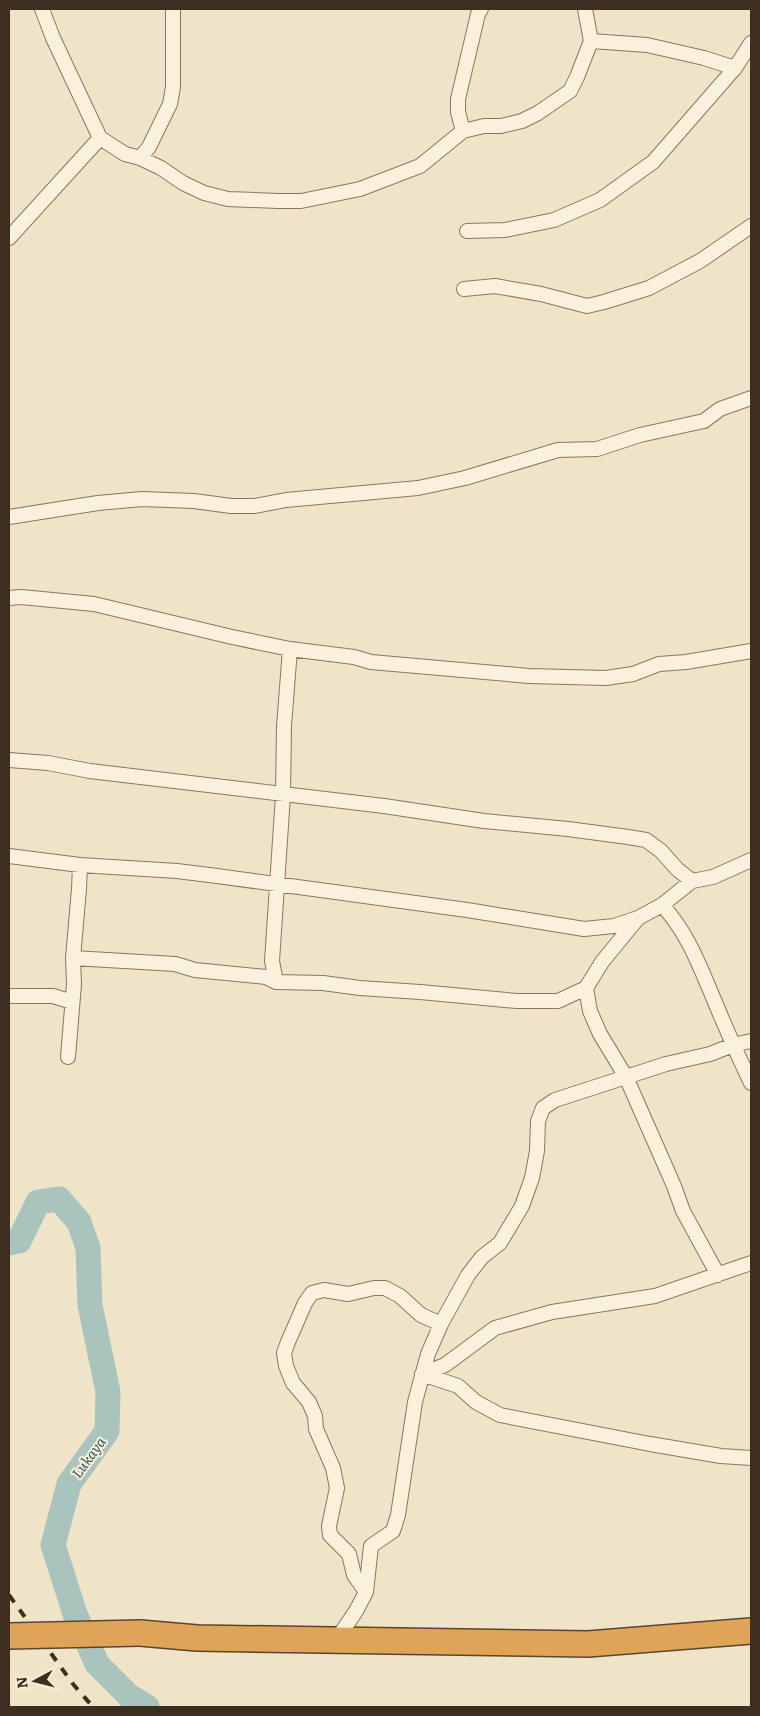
<svg xmlns="http://www.w3.org/2000/svg" width="760" height="1716" font-family="Literata,serif">
<style>
.lines{fill:none;stroke-linecap:round;stroke-linejoin:round}
.river{stroke:#a9c4bc;stroke-width:25}
.street-casing{stroke:#8d765c;stroke-width:16}
.highway-casing{stroke:#5b4430;stroke-width:28}
.street{stroke:#faf1dc;stroke-width:14}
.highway{stroke:#e0a458;stroke-width:25}
.rail{stroke:#3d2e20;stroke-width:4;stroke-dasharray:9 9;stroke-linecap:butt}
.highway-bridge-casing{stroke:#5b4430;stroke-width:28;stroke-linecap:butt}
.highway-bridge{stroke:#e0a458;stroke-width:25}
.labels{text-anchor:middle;dominant-baseline:central;stroke-width:4;stroke-linejoin:round;paint-order:stroke}
.water-label{font-size:14px;font-style:italic;fill:#2f5d5a;stroke:#f7eed8}
</style>
<rect width="100%" height="100%" fill="#f0e4c8"/>
<g class="lines">
<path class="river" d="M 9,1243 L 19,1241 L 38,1202 L 59,1199 L 79,1222 L 88,1248 L 90,1305 L 108,1392 L 107,1431 L 69,1484 L 53,1545 L 75,1614 L 97,1664 L 129,1696 L 147,1707"/>
<g class="street-casing">
<path id="street" d="M 42,9 L 53,38 L 100,138 L 125,154 L 140,158 L 161,168 L 183,183 L 204,193 L 228,199 L 278,201 L 301,201 L 360,189 L 420,166 L 463,131 L 484,126 L 501,126 L 522,121 L 538,113 L 570,91 L 577,77 L 591,41 L 585,9
M 591,41 L 647,45 L 704,58 L 735,68
M 463,131 L 458,112 L 458,99 L 478,14 L 481,9
M 140,158 L 149,147 L 170,104 L 173,87 L 173,9
M 467,231 L 505,230 L 554,220 L 600,200 L 653,162 L 735,68 L 751,43
M 9,238 L 100,138
M 464,289 L 495,286 L 541,294 L 587,306 L 604,302 L 649,288 L 700,261 L 751,226
M 9,517 L 98,503 L 142,499 L 194,501 L 231,506 L 255,506 L 286,500 L 418,488 L 465,478 L 558,450 L 597,449 L 640,435 L 704,421 L 720,409 L 751,398
M 9,598 L 21,597 L 94,604 L 232,637 L 290,649 L 354,657 L 371,662 L 529,676 L 606,678 L 633,674 L 659,664 L 686,662 L 751,651
M 9,760 L 48,763 L 90,771 L 384,806 L 484,821 L 568,829 L 628,837 L 646,840 L 661,851 L 677,869 L 692,881
M 9,856 L 80,865 L 177,871 L 217,876 L 467,910 L 584,929 L 614,926 L 638,918 L 662,905 L 692,881 L 713,877 L 751,860
M 662,905 C 688,933 700,967 715,1002 C 726,1029 738,1056 751,1083
M 638,918 L 602,962 L 586,988 L 590,1011 L 600,1034 L 626,1077 L 674,1186 L 683,1211 L 718,1275
M 73,958 L 175,964 L 195,970 L 266,977 L 276,982 L 323,983 L 360,988 L 420,992 L 517,1001 L 558,1001 L 586,988
M 276,982 L 272,961 L 283,795 L 284,726 L 290,649
M 9,996 L 53,996 L 72,1002
M 68,1057 L 74,984 L 73,958 L 79,889 L 80,865
M 422,1374 L 445,1365 L 495,1328 L 552,1312 L 655,1296 L 751,1263
M 422,1374 L 458,1386 L 476,1402 L 500,1415 L 650,1444 L 721,1456 L 751,1458
M 366,1592 L 354,1575 L 349,1554 L 330,1535 L 329,1526 L 337,1488 L 333,1468 L 316,1429 L 315,1416 L 309,1402 L 293,1383 L 286,1366 L 284,1353 L 288,1342 L 305,1303 L 312,1293 L 324,1290 L 348,1294 L 374,1288 L 385,1288 L 400,1296 L 421,1315 L 441,1324
M 335,1642 L 356,1611 L 366,1592 L 371,1546 L 393,1531 L 398,1515 L 415,1402 L 428,1354 L 441,1324 L 468,1275 L 482,1257 L 500,1243 L 522,1206 L 532,1178 L 537,1151 L 538,1121 L 543,1108 L 555,1100 L 626,1077 L 666,1064 L 710,1054 L 733,1045 L 751,1041"/>
</g>
<g class="highway-casing">
<path id="highway" d="M 140,1633 L 197,1638 L 588,1644 L 751,1631"/>
</g>
<use href="#street" class="street"/>
<use href="#highway" class="highway"/>
<path class="rail" d="M 9,1595 L 73,1684 L 93,1707"/>
<g class="highway-bridge-casing">
<path id="highway-bridge" d="M 9,1636 L 140,1633"/>
</g>
<use href="#highway-bridge" class="highway-bridge"/>
</g>
<g class="labels">
<g class="water-label">
<text transform="translate(88 1457) rotate(-54)">Lukaya</text>
</g>
</g>
<rect width="760" height="1716" fill="none" stroke="#3d2e20" stroke-width="20"/>
<g transform="translate(35 1681) rotate(263)" stroke="#f7eed8" stroke-width="4" paint-order="stroke">
<path d="M0-4L9 19L0 12L-9 19Z" fill="#3d2e20"/>
<text y="-8" font-size="14" font-weight="bold" text-anchor="middle" fill="#3d2e20">N</text>
</g>
</svg>
